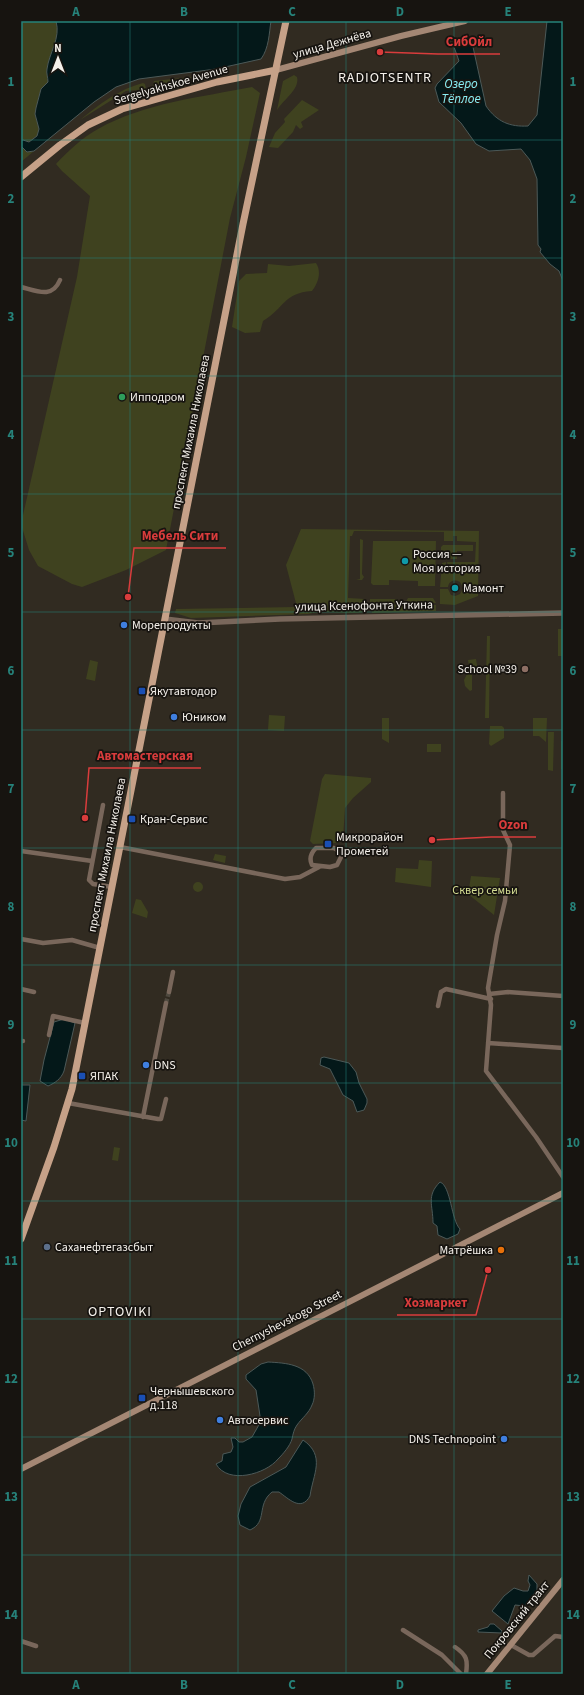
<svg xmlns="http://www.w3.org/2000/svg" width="584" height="1695" font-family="'Source Sans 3',sans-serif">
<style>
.green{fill:#3f421f}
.water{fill:#041819;stroke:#4c5958}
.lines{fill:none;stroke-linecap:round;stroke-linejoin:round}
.minor-tunnel{stroke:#4e493f;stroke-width:4.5;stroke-dasharray:4.5 2;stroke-linecap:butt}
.minor{stroke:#79675b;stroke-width:4.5}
.tertiary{stroke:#79675b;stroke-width:5.5}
.secondary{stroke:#a48774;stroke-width:6}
.primary{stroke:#c6a188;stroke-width:7}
.grid{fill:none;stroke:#26827a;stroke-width:1;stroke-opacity:0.55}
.leisure-dot{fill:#2e9e5b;stroke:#171410;stroke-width:1.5}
.culture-dot{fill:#0f9aa8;stroke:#171410;stroke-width:1.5}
.shop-dot{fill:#3f7fe0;stroke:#171410;stroke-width:1.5}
.education-dot{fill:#8d6e63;stroke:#171410;stroke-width:1.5}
.transit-dot{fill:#1a4fb4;stroke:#171410;stroke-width:1.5}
.service-dot{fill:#5c6f8a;stroke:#171410;stroke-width:1.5}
.food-dot{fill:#e8710a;stroke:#171410;stroke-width:1.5}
.labels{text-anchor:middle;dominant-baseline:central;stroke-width:3.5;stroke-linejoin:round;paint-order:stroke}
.street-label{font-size:12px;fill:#f5f1eb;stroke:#171410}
.poi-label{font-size:12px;fill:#f5f1eb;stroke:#171410;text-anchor:start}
.park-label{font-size:12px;fill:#d4dc92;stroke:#171410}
.water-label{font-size:13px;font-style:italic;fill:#89eff5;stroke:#171410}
.quarter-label{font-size:14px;letter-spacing:1px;fill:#f5f1eb;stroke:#171410}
.leader{fill:none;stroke:#d93c3c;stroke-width:1.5}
.callout-dot{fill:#d93c3c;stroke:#171410;stroke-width:1.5}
.callout-label{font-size:13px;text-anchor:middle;font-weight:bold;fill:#d93c3c;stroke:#171410;stroke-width:3.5;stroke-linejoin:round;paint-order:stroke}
.neatline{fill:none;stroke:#26827a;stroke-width:1.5}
.grid-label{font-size:13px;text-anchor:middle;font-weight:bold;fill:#26827a}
</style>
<rect width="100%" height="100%" fill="#312b21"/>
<path class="green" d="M 21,21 L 56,21 C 61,36 52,53 48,67 C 46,72 48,77 48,82 L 41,89 L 36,109 L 35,114 L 39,129 L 37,136 L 29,142 L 23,140 L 21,141 Z
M 211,75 L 175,80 L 155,88 L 153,86 L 154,81 Z
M 294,75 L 297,77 C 300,89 284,99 277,110 L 283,81 Z
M 143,83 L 145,84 L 146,89 L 126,91 L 80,120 C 100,104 119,89 143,83 Z
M 252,87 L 260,93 L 246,157 L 230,218 L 166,550 L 126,570 L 82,587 L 72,584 L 38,566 L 29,550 L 21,524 L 77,277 L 90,196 L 62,171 L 56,164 C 69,150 82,138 98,129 C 144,103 202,97 252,87 Z
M 302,100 L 319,110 L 301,122 L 303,127 L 300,129 L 296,125 L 293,132 L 278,148 L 269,147 L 275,133 L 285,122 L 284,119 Z
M 21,146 L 27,152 L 34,151 L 21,162 Z
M 316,263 C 322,272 318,283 312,291 C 283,293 285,308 263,321 L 260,332 L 245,333 L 232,327 L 239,281 L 246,274 L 267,273 L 268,264 L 289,266 Z
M 301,529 L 479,531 L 478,596 L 455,605 L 440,604 L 440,589 L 448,589 L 451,595 L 455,596 L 460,594 L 463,588 L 460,582 C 454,579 449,581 448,587 L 440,587 L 442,563 L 446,562 L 446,568 L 448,568 L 447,562 L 475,562 L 476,542 L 457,541 L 457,536 L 453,536 L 453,541 L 444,541 L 444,532 L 354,531 L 352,536 L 350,536 L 348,598 L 365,599 L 364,612 C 345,615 327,609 308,614 L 191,618 L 175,613 L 176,609 L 297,607 L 286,565 Z
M 360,539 L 363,540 L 362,574 L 364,577 L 362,580 L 356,580 L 360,579 Z
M 373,541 L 436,541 L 435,586 L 418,586 L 418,581 L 389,580 L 389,585 L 373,585 L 371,583 Z
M 443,545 L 473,545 L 473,551 L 457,551 L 457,559 L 445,559 L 441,557 L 441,547 Z
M 408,598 L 433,598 L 436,603 L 405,603 Z
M 370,599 L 397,599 L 399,603 L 370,603 Z
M 370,604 L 436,605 L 436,611 L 372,613 Z
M 558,629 L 563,629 L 563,656 L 558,656 Z
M 487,636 L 490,636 L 489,718 L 485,718 Z
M 476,659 L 478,671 L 470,673 L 468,660 Z
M 90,660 L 98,662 L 95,681 L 86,679 Z
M 467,674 L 472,674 L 472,690 L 470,691 L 465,686 L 464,680 Z
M 269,715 L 285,716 L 284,731 L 268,730 Z
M 382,718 L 389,718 L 389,743 L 382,739 Z
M 533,718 L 547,718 L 546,742 L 539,736 L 533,736 Z
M 490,726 L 502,726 L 504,728 L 504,738 L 491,746 L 489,744 Z
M 548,732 L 554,732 L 553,771 L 548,770 Z
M 561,741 L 563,741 L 563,769 L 561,769 Z
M 427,744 L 441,744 L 441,752 L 427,752 Z
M 325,774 L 371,778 L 371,782 L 353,798 L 345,808 L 343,839 L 338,843 L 313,844 L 310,841 L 322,779 Z
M 215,854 L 226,856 L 225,863 L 213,860 Z
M 419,860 L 432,861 L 431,887 L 395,882 L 396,868 L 418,869 Z
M 471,876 L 500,878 L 494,915 L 468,894 Z
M193 887a5 5 0 1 1 10 0a5 5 0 1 1-10 0Z
M 136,899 L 141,900 L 148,912 L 147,918 L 132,913 Z
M 114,1147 L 120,1148 L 118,1161 L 112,1160 Z"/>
<path class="water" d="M 56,21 L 271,21 C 269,34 269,48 261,59 L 216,69 L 139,79 L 116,87 L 94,102 L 34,151 L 27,152 L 21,146 L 21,141 L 23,140 L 29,142 L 37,136 L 39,129 L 35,114 L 36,108 L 41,89 L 48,82 C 48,77 46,73 47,69 C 49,53 61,38 56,21 Z
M 547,21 L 563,21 L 563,281 L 559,271 L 550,264 L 540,252 L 541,249 L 538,245 L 537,179 L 530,160 L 521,149 L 489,151 L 476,144 L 461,123 L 439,102 L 435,88 L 437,84 L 459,61 L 453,44 L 457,39 L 467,41 L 473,47 L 486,106 C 497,122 510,127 528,126 L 537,115 Z
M 64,1019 L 75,1023 L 64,1071 C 61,1079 55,1083 48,1086 L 40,1081 L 44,1060 L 54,1022 Z
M 324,1057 L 349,1063 L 356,1072 L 359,1083 L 367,1099 L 367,1103 L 364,1110 L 357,1112 L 353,1101 L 343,1095 L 330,1069 L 320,1065 L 321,1058 Z
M 21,1085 L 30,1085 L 26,1121 L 21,1120 Z
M 440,1182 C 451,1186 451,1220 460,1229 L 458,1234 L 447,1239 L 438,1235 L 437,1226 L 433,1223 C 433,1205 426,1196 440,1182 Z
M 268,1362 C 286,1363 307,1364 313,1384 C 315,1391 315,1399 312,1405 C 309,1413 302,1418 297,1425 C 294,1429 293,1434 292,1439 C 290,1446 283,1454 278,1459 C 266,1474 228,1485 216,1464 L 222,1461 L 223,1454 L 231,1452 L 233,1447 L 231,1438 L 235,1438 L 239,1442 L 243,1442 L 252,1437 L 260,1423 L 260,1416 L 256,1390 L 246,1379 L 246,1375 L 261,1364 Z
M 303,1440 C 326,1456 313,1474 310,1496 C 301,1512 289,1499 279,1492 L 272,1492 C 256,1505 268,1522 250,1530 L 240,1525 L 238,1516 L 241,1504 L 250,1487 L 286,1467 Z
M 529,1575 L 537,1584 L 537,1590 L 525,1606 L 515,1605 L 508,1624 L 492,1611 L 504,1596 L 514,1588 L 523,1591 L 528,1591 L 530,1585 L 528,1581 Z
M 490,1624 L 494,1624 L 502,1631 L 502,1633 L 478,1632 L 478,1630 L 488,1627 Z"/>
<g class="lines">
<path class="minor-tunnel" d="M 166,1003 L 169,992"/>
<path class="minor" d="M 21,287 C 37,291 52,299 60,280
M 503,793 L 503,830 L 510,845 L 505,901 L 497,935 L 488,988 L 491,1005 L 486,1071 L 536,1137 L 563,1177
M 103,805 L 89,880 L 93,884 L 112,887
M 120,847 L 285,879 L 300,877 L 319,867
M 316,848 L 334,848 L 339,851 L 341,857 L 337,865 L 330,867 L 312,865 C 309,859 311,853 316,848 Z
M 21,851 L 92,861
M 21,939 L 43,943 L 72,940 L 100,948
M 21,989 L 34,992
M 169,992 L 173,972
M 489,994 L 508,992 L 563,996
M 438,1006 L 441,992 L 446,989 L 491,999
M 49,1035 L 53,1016 L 85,1023
M 21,1041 L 23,1041
M 488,1043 L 563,1048
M 68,1103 L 158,1119 L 161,1119 L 166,1099
M 143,1117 L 166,1003
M 403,1630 L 442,1655 L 461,1674
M 21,1641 L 36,1646
M 511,1645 L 529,1655 L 533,1655 L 555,1636 L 563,1637
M 455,1647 C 467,1655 468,1660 466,1674"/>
<path class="tertiary" d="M 165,619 L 198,623 L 280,619 L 563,613"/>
<path class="secondary" d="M 276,70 L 401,36 L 465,21
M 21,1469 L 563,1193
M 487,1674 L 563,1580"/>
<path class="primary" d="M 21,177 L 60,145 L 88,125 L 122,109 L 217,82 L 276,70
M 21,1239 L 54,1147 L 72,1089 L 243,224 L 286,21"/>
</g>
<path class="grid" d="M 130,21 L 130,1674M 238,21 L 238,1674M 346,21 L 346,1674M 454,21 L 454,1674M 21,140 L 563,140M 21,258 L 563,258M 21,376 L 563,376M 21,494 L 563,494M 21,612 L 563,612M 21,730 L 563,730M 21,848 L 563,848M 21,965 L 563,965M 21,1083 L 563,1083M 21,1201 L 563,1201M 21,1319 L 563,1319M 21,1437 L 563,1437M 21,1555 L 563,1555"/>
<circle class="leisure-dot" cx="122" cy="397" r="4"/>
<g class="culture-dot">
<circle cx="405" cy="561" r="4"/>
<circle cx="455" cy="588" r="4"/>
</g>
<g class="shop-dot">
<circle cx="124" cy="625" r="4"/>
<circle cx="174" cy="717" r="4"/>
<circle cx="146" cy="1065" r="4"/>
<circle cx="220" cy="1420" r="4"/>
<circle cx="504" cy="1439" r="4"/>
</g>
<circle class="education-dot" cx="525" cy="669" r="4"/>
<g class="transit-dot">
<rect x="138" y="687" width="8" height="8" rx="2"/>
<rect x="128" y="815" width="8" height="8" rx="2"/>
<rect x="324" y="840" width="8" height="8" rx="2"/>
<rect x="78" y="1072" width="8" height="8" rx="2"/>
<rect x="138" y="1394" width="8" height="8" rx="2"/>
</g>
<circle class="service-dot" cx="47" cy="1247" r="4"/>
<circle class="food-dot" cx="501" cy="1250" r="4"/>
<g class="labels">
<g class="street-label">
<text transform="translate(332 44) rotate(-16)">улица Дежнёва</text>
<text transform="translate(171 85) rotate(-16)">Sergelyakhskoe Avenue</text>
<text transform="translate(191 432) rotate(-79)">проспект Михаила Николаева</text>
<text transform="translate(364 606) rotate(-1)">улица Ксенофонта Уткина</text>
<text transform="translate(107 855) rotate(-79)">проспект Михаила Николаева</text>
<text transform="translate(287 1321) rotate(-27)">Chernyshevskogo Street</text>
<text transform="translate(517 1620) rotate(-51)">Покровский тракт</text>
</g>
<g class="poi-label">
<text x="130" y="397">Ипподром</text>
<text x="413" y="554">Россия —<tspan x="413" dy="14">Моя история</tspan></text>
<text x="463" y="588">Мамонт</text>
<text x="132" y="625">Морепродукты</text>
<text x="517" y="669" text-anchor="end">School №39</text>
<text x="150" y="691">Якутавтодор</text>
<text x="182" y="717">Юником</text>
<text x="140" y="819">Кран-Сервис</text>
<text x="336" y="837">Микрорайон<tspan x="336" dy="14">Прометей</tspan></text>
<text x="154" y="1065">DNS</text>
<text x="90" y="1076">ЯПАК</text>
<text x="55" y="1247">Саханефтегазсбыт</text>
<text x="493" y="1250" text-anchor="end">Матрёшка</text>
<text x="150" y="1391">Чернышевского<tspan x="150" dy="14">д.118</tspan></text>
<text x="228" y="1420">Автосервис</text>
<text x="496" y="1439" text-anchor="end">DNS Technopoint</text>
</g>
<g class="park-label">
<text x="485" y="890">Сквер семьи</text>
</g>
<g class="water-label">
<text x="461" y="84">Озеро<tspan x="461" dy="15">Тёплое</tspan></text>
</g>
<g class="quarter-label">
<text x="385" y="78">RADIOTSENTR</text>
<text x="120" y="1312">OPTOVIKI</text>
</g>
</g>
<path class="leader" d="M380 52L438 54H500M128 597L134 548H226M85 818L89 768H201M432 840L491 837H536M488 1270L476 1315H397"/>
<g class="callout-dot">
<circle cx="380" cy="52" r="4"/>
<circle cx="128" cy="597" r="4"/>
<circle cx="85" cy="818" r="4"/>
<circle cx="432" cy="840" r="4"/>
<circle cx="488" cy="1270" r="4"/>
</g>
<g class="callout-label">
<text x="469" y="46">СибОйл</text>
<text x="180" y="540">Мебель Сити</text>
<text x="145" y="760">Автомастерская</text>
<text x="513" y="829">Ozon</text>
<text x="436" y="1307">Хозмаркет</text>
</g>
<rect width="584" height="1695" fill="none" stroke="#171410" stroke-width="44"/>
<g transform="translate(58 58)" stroke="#171410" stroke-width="3" paint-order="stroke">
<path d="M0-3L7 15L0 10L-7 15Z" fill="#f5f1eb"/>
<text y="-6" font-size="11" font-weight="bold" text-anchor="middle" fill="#f5f1eb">N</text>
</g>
<rect x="22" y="22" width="540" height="1651" class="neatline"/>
<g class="grid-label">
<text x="76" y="16">A</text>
<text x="184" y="16">B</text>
<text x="292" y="16">C</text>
<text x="400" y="16">D</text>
<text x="508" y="16">E</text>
<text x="11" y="86">1</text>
<text x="573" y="86">1</text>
<text x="11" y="203">2</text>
<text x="573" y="203">2</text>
<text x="11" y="321">3</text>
<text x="573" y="321">3</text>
<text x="11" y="439">4</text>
<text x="573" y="439">4</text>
<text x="11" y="557">5</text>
<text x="573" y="557">5</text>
<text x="11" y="675">6</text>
<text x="573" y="675">6</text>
<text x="11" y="793">7</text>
<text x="573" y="793">7</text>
<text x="11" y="911">8</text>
<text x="573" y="911">8</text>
<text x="11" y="1029">9</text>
<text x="573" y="1029">9</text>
<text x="11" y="1147">10</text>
<text x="573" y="1147">10</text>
<text x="11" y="1265">11</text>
<text x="573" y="1265">11</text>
<text x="11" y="1383">12</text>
<text x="573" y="1383">12</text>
<text x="11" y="1501">13</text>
<text x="573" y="1501">13</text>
<text x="11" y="1619">14</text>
<text x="573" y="1619">14</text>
<text x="76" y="1689">A</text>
<text x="184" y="1689">B</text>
<text x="292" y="1689">C</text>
<text x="400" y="1689">D</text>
<text x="508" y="1689">E</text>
</g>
</svg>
